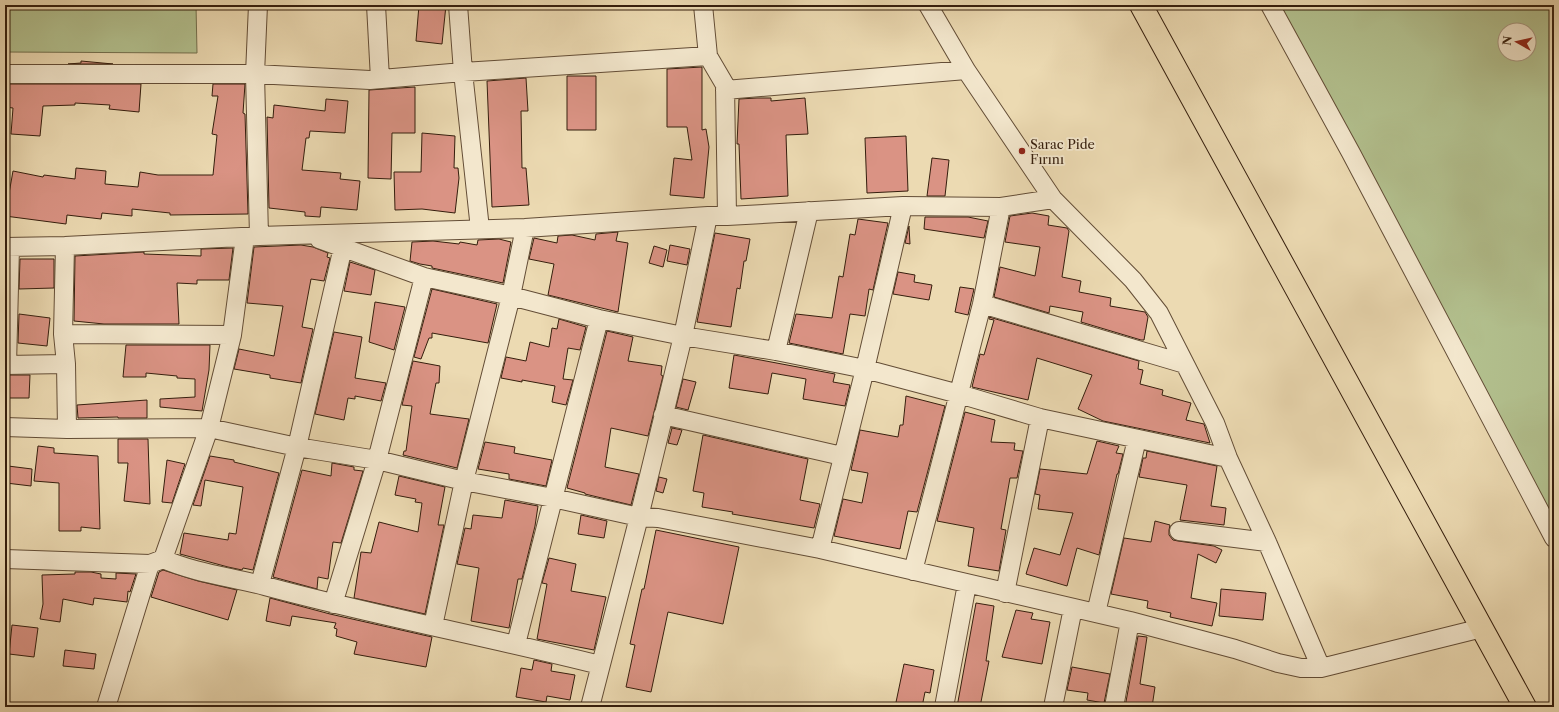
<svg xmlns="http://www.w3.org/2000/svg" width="1559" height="712" font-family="'Libre Caslon Text',serif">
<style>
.green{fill:#b3c18f;stroke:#74704e;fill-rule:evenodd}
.building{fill:#da9384;stroke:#351e0d}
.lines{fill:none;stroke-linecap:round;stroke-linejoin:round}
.minor-casing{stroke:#634d36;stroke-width:20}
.major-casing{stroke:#351e0d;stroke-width:24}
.minor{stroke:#f3e7cd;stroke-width:18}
.major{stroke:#ecdab2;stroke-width:22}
.poi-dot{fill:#8f2418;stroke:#f3e7cd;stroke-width:1.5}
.labels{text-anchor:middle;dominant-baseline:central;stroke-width:3.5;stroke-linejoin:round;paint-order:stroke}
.poi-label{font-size:13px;fill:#351e0d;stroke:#f3e7cd;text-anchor:start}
</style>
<rect width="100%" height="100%" fill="#ecdab2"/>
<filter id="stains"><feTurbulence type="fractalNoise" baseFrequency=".005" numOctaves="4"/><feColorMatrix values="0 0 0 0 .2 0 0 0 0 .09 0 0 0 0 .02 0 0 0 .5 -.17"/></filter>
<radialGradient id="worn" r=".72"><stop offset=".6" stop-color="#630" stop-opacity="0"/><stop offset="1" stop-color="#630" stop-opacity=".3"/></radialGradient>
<path class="green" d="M 5,5 L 196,5 L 197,53 L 5,52 Z
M 1279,5 L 1554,5 L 1554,524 ZM 1505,30 L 1529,30 L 1529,54 L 1505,54 Z"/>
<path class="building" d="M 419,5 L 446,5 L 442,44 L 416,41 Z
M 81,61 L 113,64 L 68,64 L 81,63 Z
M 702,67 L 702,130 L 706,129 L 709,147 L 704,198 L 670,195 L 674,158 L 692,160 L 687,127 L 667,127 L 667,69 Z
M 567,76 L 596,76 L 596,130 L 567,130 Z
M 526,78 L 528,111 L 521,111 L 522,168 L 526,168 L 529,205 L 492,207 L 487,81 Z
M 5,84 L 141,84 L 139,112 L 109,109 L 110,105 L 75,103 L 75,105 L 43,106 L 40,136 L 11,134 L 13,108 L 5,107 Z
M 213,84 L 245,84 L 243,113 L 245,114 L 248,214 L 170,215 L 170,213 L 132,209 L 132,216 L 102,213 L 101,219 L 67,215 L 66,224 L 5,216 L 13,171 L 43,177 L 44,175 L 75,179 L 76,168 L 106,171 L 105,184 L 138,187 L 140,172 L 158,175 L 213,175 L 217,135 L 212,134 L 218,96 L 212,96 Z
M 415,87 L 415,133 L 392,133 L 391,179 L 368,178 L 369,90 Z
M 757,98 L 771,98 L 771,101 L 805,98 L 808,134 L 786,135 L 788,196 L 741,199 L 739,144 L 737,144 L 739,99 Z
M 326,99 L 348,101 L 345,133 L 310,131 L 309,138 L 306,138 L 302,170 L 341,173 L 340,179 L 360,181 L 357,210 L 321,207 L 320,217 L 305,216 L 305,212 L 269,208 L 267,117 L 273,118 L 274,105 L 325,111 Z
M 422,133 L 455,136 L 454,168 L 458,168 L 459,178 L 455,213 L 422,209 L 395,210 L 394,172 L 421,172 Z
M 906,136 L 908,191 L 867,193 L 865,138 Z
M 932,158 L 949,160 L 945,196 L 927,196 Z
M 1032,213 L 1049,216 L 1048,225 L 1067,228 L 1069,231 L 1062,277 L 1081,281 L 1079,292 L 1111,298 L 1110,306 L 1145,312 L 1148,317 L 1144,340 L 1141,340 L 1081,322 L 1083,312 L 1050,306 L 1049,313 L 994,297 L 1000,267 L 1035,276 L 1040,247 L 1005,242 L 1010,216 Z
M 925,217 L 968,217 L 988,221 L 984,238 L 924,229 Z
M 858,219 L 888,223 L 873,290 L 869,289 L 865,316 L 850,314 L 843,354 L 789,343 L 796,314 L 832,318 L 839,276 L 843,277 L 850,234 L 855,235 Z
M 909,226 L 909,227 L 910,244 L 905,243 Z
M 618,232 L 616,241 L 628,243 L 618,312 L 548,295 L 554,264 L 529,259 L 534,238 L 557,243 L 558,236 L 572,235 L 595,240 L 596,234 Z
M 715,233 L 750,239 L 746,261 L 744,261 L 740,289 L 737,288 L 731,327 L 697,322 Z
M 499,239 L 511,242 L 503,283 L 432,268 L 432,266 L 420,264 L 410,261 L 412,242 L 433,241 L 459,244 L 460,242 L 477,245 L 478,240 Z
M 301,245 L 313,247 L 328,253 L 327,257 L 330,258 L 324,281 L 311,279 L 302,327 L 313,329 L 301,383 L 270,378 L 270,375 L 234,369 L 239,349 L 274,356 L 283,306 L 247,303 L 254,247 Z
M 670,245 L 690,249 L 687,265 L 667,261 Z
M 654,246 L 667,250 L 663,267 L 649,263 Z
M 233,248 L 229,280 L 197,280 L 197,284 L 177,283 L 179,324 L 104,324 L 74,321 L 75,256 L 144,252 L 144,254 L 201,256 L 201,249 Z
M 20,259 L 54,259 L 54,288 L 19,289 Z
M 350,262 L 375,270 L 371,295 L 344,291 Z
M 898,272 L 915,275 L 914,282 L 932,285 L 929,300 L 893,294 Z
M 960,287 L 974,289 L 968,315 L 955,312 Z
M 432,289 L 497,304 L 488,343 L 432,333 L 432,338 L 429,338 L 421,359 L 414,357 Z
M 375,302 L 405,307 L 394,350 L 369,342 Z
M 19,314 L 50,318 L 47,346 L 18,343 Z
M 989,317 L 1139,361 L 1138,369 L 1143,370 L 1140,384 L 1163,390 L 1162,395 L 1191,403 L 1186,420 L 1204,424 L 1210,443 L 1103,421 L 1078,409 L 1092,375 L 1037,358 L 1028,400 L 972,387 L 980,354 L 984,355 L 994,320 L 989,319 Z
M 559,319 L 586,327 L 580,350 L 568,348 L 563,379 L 573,380 L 566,405 L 552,402 L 555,386 L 522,380 L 522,382 L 501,378 L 506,357 L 526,361 L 530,342 L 549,347 L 552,328 L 557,329 Z
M 607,331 L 633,337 L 628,361 L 662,366 L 661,375 L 663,376 L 648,436 L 611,428 L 605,467 L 639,474 L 631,505 L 585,494 L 585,493 L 567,488 Z
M 334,332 L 362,337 L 355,378 L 386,383 L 381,401 L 355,396 L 355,399 L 348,398 L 344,420 L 315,414 Z
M 126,345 L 210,345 L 209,370 L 202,411 L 160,407 L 160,399 L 195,397 L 195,379 L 177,378 L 177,376 L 146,373 L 146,377 L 123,377 Z
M 734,355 L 835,374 L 833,382 L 850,385 L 845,406 L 803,399 L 806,379 L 772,373 L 768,394 L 729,388 Z
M 413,361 L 440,366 L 439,383 L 436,383 L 430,414 L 469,419 L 457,468 L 403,455 L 404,451 L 406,451 L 412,406 L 402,405 Z
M 5,375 L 30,375 L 29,398 L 5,398 Z
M 683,379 L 696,382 L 688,410 L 676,407 Z
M 906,396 L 945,406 L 917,512 L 908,511 L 900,549 L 834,536 L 843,499 L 862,503 L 868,473 L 851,470 L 860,430 L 898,437 L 900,425 L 903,425 Z
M 147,400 L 147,418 L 118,418 L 118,417 L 78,418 L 77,405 Z
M 965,412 L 995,420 L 991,442 L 1015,443 L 1014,450 L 1023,451 L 1017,478 L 1010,478 L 1001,529 L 1006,530 L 999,571 L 968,566 L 974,528 L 937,521 Z
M 672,428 L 682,430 L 677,445 L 668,443 Z
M 703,435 L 808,459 L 800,500 L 820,504 L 814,528 L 732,514 L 733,512 L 702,507 L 704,493 L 693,491 Z
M 118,439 L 148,439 L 150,504 L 124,501 L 128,463 L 118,463 Z
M 1097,441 L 1119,446 L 1116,453 L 1123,454 L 1118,474 L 1117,474 L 1099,555 L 1077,548 L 1067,586 L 1026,574 L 1034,548 L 1060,555 L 1073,513 L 1038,509 L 1040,495 L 1035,494 L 1040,469 L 1087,474 Z
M 485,442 L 515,447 L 514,453 L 552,460 L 546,486 L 509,479 L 509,474 L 478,469 Z
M 38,446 L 54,448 L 54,453 L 98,456 L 100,529 L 81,527 L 81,531 L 59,531 L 59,483 L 34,481 Z
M 1147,451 L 1217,466 L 1211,506 L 1226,508 L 1224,525 L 1180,520 L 1187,485 L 1139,477 L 1143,458 L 1146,458 Z
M 210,456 L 234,460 L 234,462 L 279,473 L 253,570 L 243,568 L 242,570 L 228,567 L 180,554 L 184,533 L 228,540 L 229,533 L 236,534 L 243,487 L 205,480 L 201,506 L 193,505 Z
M 167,460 L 185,464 L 172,503 L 162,502 Z
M 332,463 L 354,467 L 354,470 L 363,471 L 341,543 L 333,542 L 328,579 L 318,577 L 317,589 L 273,577 L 302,470 L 331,476 Z
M 8,466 L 32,469 L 31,486 L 6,483 Z
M 399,476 L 445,487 L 438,525 L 444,525 L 425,614 L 354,598 L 361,552 L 371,553 L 379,522 L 418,532 L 422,503 L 415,502 L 416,499 L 395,495 Z
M 659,477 L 667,479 L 663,493 L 656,491 Z
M 505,500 L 538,506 L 535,526 L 522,579 L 518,579 L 509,628 L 471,621 L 479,568 L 457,564 L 465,528 L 471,529 L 473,515 L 502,518 Z
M 581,515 L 607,521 L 604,538 L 578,534 Z
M 1155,521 L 1170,525 L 1169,530 L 1169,535 L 1173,540 L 1178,541 L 1214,546 L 1222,550 L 1216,563 L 1198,554 L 1191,598 L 1217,603 L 1212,626 L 1170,617 L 1171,613 L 1147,608 L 1148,601 L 1111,594 L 1124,538 L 1151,542 Z
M 656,530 L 739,547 L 723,624 L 668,612 L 651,692 L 626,687 L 635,645 L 630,644 L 642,589 L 644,589 Z
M 549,558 L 576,564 L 571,591 L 606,597 L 594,650 L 537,639 L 547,584 L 542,583 Z
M 163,570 L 198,581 L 237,590 L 228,620 L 151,597 L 159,572 Z
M 75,572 L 91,572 L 101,574 L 101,578 L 116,579 L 116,573 L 136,574 L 130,592 L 128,591 L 127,602 L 94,598 L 93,605 L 63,599 L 60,622 L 40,619 L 43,604 L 42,575 L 75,574 Z
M 1221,589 L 1266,593 L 1263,620 L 1219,616 Z
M 270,598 L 330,614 L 432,637 L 426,667 L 354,654 L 357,642 L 336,636 L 337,629 L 334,628 L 336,623 L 292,616 L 290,626 L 266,621 Z
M 976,603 L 994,606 L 986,661 L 989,661 L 980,707 L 957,707 Z
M 1016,610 L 1033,613 L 1031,619 L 1050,622 L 1042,664 L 1002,657 Z
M 12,625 L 38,628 L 34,657 L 9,654 Z
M 1138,636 L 1147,637 L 1140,684 L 1155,687 L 1152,707 L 1125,707 Z
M 65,650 L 96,654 L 94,669 L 63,666 Z
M 534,660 L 552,664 L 551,671 L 575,675 L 570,700 L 547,696 L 546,702 L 516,697 L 521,668 L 532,670 Z
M 904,664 L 934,670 L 930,693 L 925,692 L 922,707 L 895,707 Z
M 1072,667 L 1110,674 L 1104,703 L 1087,700 L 1088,693 L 1067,690 Z"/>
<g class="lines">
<g class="minor-casing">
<path id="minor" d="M 258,5 L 255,74 L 259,236
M 376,5 L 380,79
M 458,5 L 463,72 L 480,229
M 703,5 L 708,56 L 725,85 L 727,216
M 928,5 L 966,70 L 1053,199 L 1133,280 L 1159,313 L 1215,423 L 1228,458 L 1267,542 L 1321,668 L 1482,628
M 1270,5 L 1351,153 L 1554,538
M 5,74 L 255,74 L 370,80 L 463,72 L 708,56
M 725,90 L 966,70
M 319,239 L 424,277 L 511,296 L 599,319 L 683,336 L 776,351 L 865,369 L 959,394 L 1040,418 L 1228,458
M 65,246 L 63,334 L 66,364 L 67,429
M 5,247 L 65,246 L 259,236 L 525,228 L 708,216 L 727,216 L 903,206 L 1001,207 L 1053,199
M 982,304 L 1185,364
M 63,334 L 232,335
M 776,351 L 809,211
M 5,365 L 66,364
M 7,365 L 10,247
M 663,415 L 842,456
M 5,427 L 67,429 L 209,428 L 297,447 L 377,460 L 464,481 L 553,498 L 639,517 L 658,518 L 820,549 L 1130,621 L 1235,649 L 1278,663 L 1301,668 L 1321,668
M 1179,531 L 1267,542
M 820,549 L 865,369 L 903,206
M 5,559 L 150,564 L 163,559 C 195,573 231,577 265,586 C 376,616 489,637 600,665
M 163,559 L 209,428 L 232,335 L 245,237
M 913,571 L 982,304 L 1001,207
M 260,584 L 297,447 L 343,247
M 1005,593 L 1040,418
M 333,604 L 377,460 L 424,277
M 1096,613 L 1137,439
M 433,626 L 464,481 L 511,296 L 525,228
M 516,644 L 599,319
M 106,707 L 150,564
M 590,707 L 639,517 L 683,336 L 708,216
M 944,707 L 967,584
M 1053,707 L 1073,608
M 1114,707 L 1130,621"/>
</g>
<g class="major-casing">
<path id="major" d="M 1141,5 L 1525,707"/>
</g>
<use href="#minor" class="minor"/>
<use href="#major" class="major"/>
</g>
<circle class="poi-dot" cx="1022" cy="151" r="4"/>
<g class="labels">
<g class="poi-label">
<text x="1030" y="144">Sarac Pide<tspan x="1030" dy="15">Fırını</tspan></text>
</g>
</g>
<rect width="1559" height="712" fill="none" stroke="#ecdab2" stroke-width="20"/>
<rect x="6" y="6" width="1547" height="700" fill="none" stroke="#351e0d" stroke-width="2"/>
<rect x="10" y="10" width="1539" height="692" fill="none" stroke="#351e0d"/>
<g transform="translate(1517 42) rotate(278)"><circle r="19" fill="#f3e7cd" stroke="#a79780"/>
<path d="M0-3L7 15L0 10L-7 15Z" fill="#8f2418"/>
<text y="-6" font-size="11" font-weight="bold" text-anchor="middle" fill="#351e0d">N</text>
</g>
<rect width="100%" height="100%" filter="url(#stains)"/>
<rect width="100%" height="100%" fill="url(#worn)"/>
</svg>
